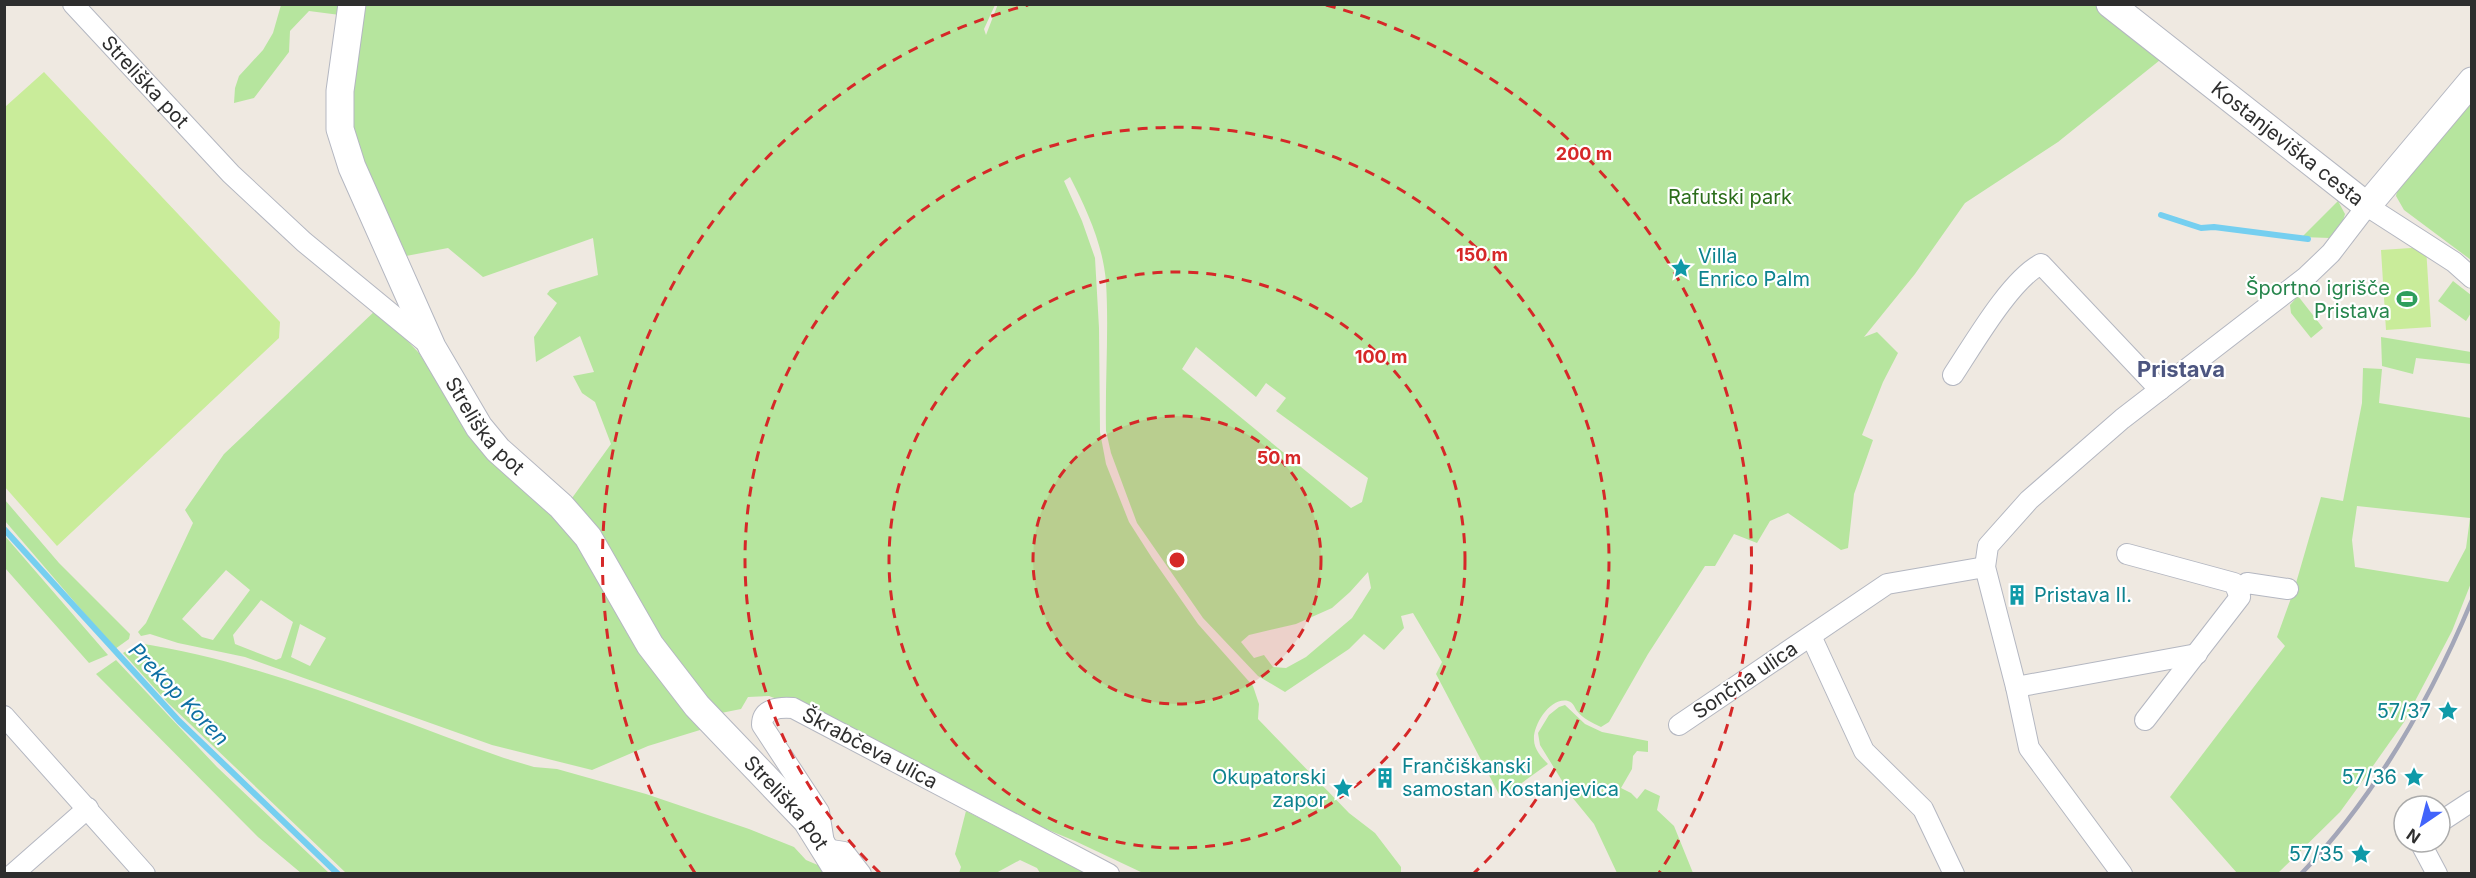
<svg xmlns="http://www.w3.org/2000/svg" width="2476" height="878" font-family="Inter,sans-serif">
<style>
.green{fill:#b6e59e;fill-rule:evenodd}
.pitch{fill:#c9ec9a}
.lines{fill:none;stroke-linecap:round;stroke-linejoin:round}
.stream{stroke:#75cff0;stroke-width:6}
.street-casing{stroke:#b4b7c1;stroke-width:22}
.secondary-casing{stroke:#b4b7c1;stroke-width:29}
.street{stroke:#fff;stroke-width:20}
.secondary{stroke:#fff;stroke-width:27}
.rail{stroke:#a3a6b8;stroke-width:4.5}
.ring{fill:none;stroke:#d62828;stroke-width:3;stroke-dasharray:10 8}
.labels{text-anchor:middle;dominant-baseline:central;stroke-width:4.5;stroke-linejoin:round;paint-order:stroke}
.street-label{font-size:20px;fill:#2e2e2e;stroke:#fff}
.park-label{font-size:20px;fill:#2c6e1b;stroke:#fff}
.culture-label{font-size:20px;fill:#0d838f;stroke:#fff;text-anchor:end}
.leisure-label{font-size:20px;fill:#27864d;stroke:#fff;text-anchor:end}
.water-label{font-size:21px;font-style:italic;fill:#0d6fa3;stroke:#fff}
.quarter-label{font-size:22px;font-weight:bold;fill:#4d5680;stroke:#fff}
.centre{fill:#d62828;stroke:#fff;stroke-width:3}
.ring-label{font-size:18px;text-anchor:middle;font-weight:bold;fill:#d62828;stroke:#fff;stroke-width:4.5;stroke-linejoin:round;paint-order:stroke}
</style>
<rect width="100%" height="100%" fill="#efe9e1"/>
<path class="green" d="M 363,4 L 995,5 L 984,29 L 986,35 L 998,4 L 2100,4 L 2170,52 L 2058,142 L 1965,203 L 1915,274 L 1864,337 L 1877,332 L 1898,353 L 1883,382 L 1862,435 L 1873,440 L 1854,494 L 1848,548 L 1841,550 L 1788,513 L 1770,521 L 1757,543 L 1734,534 L 1715,566 L 1705,566 L 1648,654 L 1609,722 L 1601,727 C 1593,723 1583,719 1577,711 C 1574,707 1574,703 1568,701 C 1550,697 1533,725 1534,740 C 1534,749 1542,758 1548,764 L 1501,798 L 1436,674 L 1442,662 L 1413,613 L 1401,616 L 1404,628 L 1384,650 L 1364,634 L 1349,649 L 1285,692 L 1258,676 L 1203,618 L 1137,523 L 1111,453 L 1106,431 C 1105,381 1109,331 1106,282 C 1103,245 1087,210 1070,177 L 1064,181 L 1082,221 L 1095,258 L 1099,328 L 1100,432 L 1106,464 L 1129,522 L 1152,558 L 1198,624 L 1253,686 L 1259,704 L 1258,719 L 1349,813 L 1375,833 L 1401,867 L 1401,874 L 1143,873 L 1075,841 L 1029,822 L 804,709 L 769,696 L 748,697 L 741,709 L 721,713 L 680,667 L 567,505 L 611,444 L 595,402 L 582,393 L 573,376 L 594,372 L 580,336 L 536,362 L 534,337 L 557,303 L 547,294 L 550,290 L 598,275 L 593,238 L 483,277 L 448,248 L 406,256 L 379,204 L 349,130 L 355,74 L 363,23 ZM 1196,347 L 1256,397 L 1266,383 L 1286,398 L 1276,411 L 1368,478 L 1362,502 L 1351,508 L 1182,369 ZM 1368,572 L 1371,588 L 1352,618 L 1306,657 L 1286,668 L 1273,667 L 1264,655 L 1254,658 L 1241,642 L 1249,635 L 1296,624 L 1332,608 L 1350,592 Z
M 281,5 L 341,5 L 340,15 L 309,11 L 290,31 L 289,52 L 254,98 L 234,103 L 235,88 L 239,76 L 263,50 L 273,33 Z
M 2471,95 L 2471,260 L 2404,210 L 2396,196 L 2398,187 Z
M 2338,201 L 2345,214 L 2342,224 L 2330,238 L 2302,237 Z
M 2453,281 L 2471,295 L 2471,313 L 2466,321 L 2438,301 Z
M 2298,296 L 2323,328 L 2311,338 L 2291,313 L 2290,305 Z
M 377,309 L 419,353 L 441,388 L 569,532 L 704,726 L 700,730 L 648,746 L 592,770 L 492,745 L 245,657 L 178,643 L 150,634 L 141,636 L 138,632 L 146,623 L 193,523 L 185,510 L 224,454 ZM 226,570 L 250,590 L 213,640 L 202,637 L 182,619 ZM 261,600 L 293,622 L 281,658 L 276,660 L 235,644 L 233,635 ZM 300,624 L 326,638 L 310,666 L 291,657 Z
M 2381,337 L 2471,352 L 2471,364 L 2416,358 L 2413,374 L 2382,366 Z
M 2363,368 L 2382,369 L 2379,403 L 2471,418 L 2471,583 L 2452,631 L 2404,722 L 2356,790 L 2340,812 L 2278,873 L 2237,873 L 2170,797 L 2285,646 L 2277,637 L 2294,590 L 2321,497 L 2343,501 L 2362,403 ZM 2357,506 L 2470,518 L 2466,548 L 2448,582 L 2355,567 L 2352,540 Z
M 5,500 L 59,563 L 130,634 L 129,639 L 115,649 L 5,521 Z
M 5,536 L 108,655 L 89,663 L 5,568 Z
M 138,643 C 263,662 385,716 504,758 L 534,767 L 557,769 L 646,794 L 749,829 L 794,847 L 806,860 L 820,866 L 825,873 L 346,873 L 168,703 L 123,653 Z
M 116,660 L 217,767 L 329,873 L 301,873 L 258,837 L 96,674 Z
M 1565,705 L 1585,724 L 1602,732 L 1648,741 L 1648,752 L 1637,751 L 1633,756 L 1632,769 L 1621,788 L 1631,793 L 1637,799 L 1645,789 L 1660,796 L 1657,810 L 1674,826 L 1693,873 L 1617,873 L 1594,824 L 1572,797 L 1540,745 L 1538,733 L 1549,715 L 1559,707 Z
M 966,811 L 1086,873 L 1040,873 L 1037,868 L 1020,860 L 996,873 L 959,873 L 961,867 L 955,854 Z"/>
<path class="pitch" d="M 44,72 L 280,322 L 279,338 L 57,546 L 4,486 L 5,107 Z
M 2426,247 L 2431,327 L 2386,330 L 2381,250 Z"/>
<g class="lines">
<path class="stream" d="M 2161,215 L 2201,228 L 2214,227 L 2308,239
M 4,529 L 179,721 L 338,874"/>
<g class="street-casing">
<g id="street">
<path id="s1" d="M 73,4 L 231,174 L 304,242 L 428,344"/>
<path d="M 1953,375 C 1973,345 2010,280 2041,264 L 2160,390"/>
<path d="M 2127,554 L 2234,583 L 2240,597 L 2145,720"/>
<path d="M 2238,592 L 2247,583 L 2288,589"/>
<path d="M 1811,636 L 1864,751 L 1923,809 L 1954,874"/>
<path d="M 2016,687 L 2197,654"/>
<path d="M 4,716 L 145,874"/>
<path d="M 1679,725 L 1887,584 L 1985,567"/>
<path d="M 2440,822 L 2472,801"/>
<path d="M 2420,842 L 2437,874"/>
<path d="M 13,874 L 88,808"/>
<path d="M 861,874 L 844,852 L 825,849 L 819,812 L 762,725 C 762,708 780,707 793,708 L 1109,874"/>
<path d="M 2122,874 L 2029,748 L 2016,687 L 1985,567 L 1988,546 L 2029,500 L 2122,419 L 2306,277 L 2331,253 L 2367,206 L 2454,262 L 2472,278"/>
</g>
</g>
<g class="secondary-casing">
<g id="secondary">
<path id="s2" d="M 352,4 L 340,91 L 340,129 L 352,167 L 432,347 L 479,427 L 498,450 L 561,506 L 588,537 L 650,645 L 697,706 L 807,821 L 840,874"/>
<path id="s3" d="M 2110,4 L 2367,206 L 2472,81"/>
</g>
</g>
<use href="#street" class="street"/>
<use href="#secondary" class="secondary"/>
<path class="rail" d="M 2301,874 C 2375,797 2431,698 2472,600"/>
</g>
<circle cx="1177" cy="560" r="144" fill="#d62828" fill-opacity=".12"/>
<g class="ring">
<circle cx="1177" cy="560" r="144"/>
<circle cx="1177" cy="560" r="288"/>
<path d="M880 873A432 432 0 1 1 1474 873"/>
<path d="M695 873A575 575 0 0 1 1028 5M1326 5A575 575 0 0 1 1659 873"/>
</g>
<defs>
<g id="sight-bare" transform="scale(1.62)"><path d="M0-6L1.8-2.2L6-1.7L2.9 1.2L3.7 5.4L0 3.3L-3.7 5.4L-2.9 1.2L-6-1.7L-1.8-2.2Z" fill="#0f9aa8" stroke="#fff" stroke-width="2.5" paint-order="stroke"/></g>
<g id="stadium-bare" transform="scale(1.62)"><path d="M0-5a6.5 5 0 1 0 0 10a6.5 5 0 1 0 0-10ZM-3.5-1.8h7v3.6h-7Z" fill="#2e9e5b" stroke="#fff" stroke-width="2.5" paint-order="stroke"/></g>
<g id="building-bare" transform="scale(1.62)"><path d="M-4-6H4V6H1V3H-1V6H-4ZM-2.5-4.3h1.7v1.8h-1.7ZM.8-4.3h1.7v1.8H.8ZM-2.5-1h1.7V.8h-1.7ZM.8-1h1.7V.8H.8Z" fill="#0f9aa8" stroke="#fff" stroke-width="2.5" paint-order="stroke"/></g>
</defs>
<g fill-rule="evenodd">
<use href="#sight-bare" x="1681" y="268"/>
<use href="#stadium-bare" x="2407" y="299"/>
<use href="#building-bare" x="2017" y="595"/>
<use href="#sight-bare" x="2448" y="711"/>
<use href="#sight-bare" x="2414" y="777"/>
<use href="#building-bare" x="1385" y="778"/>
<use href="#sight-bare" x="1343" y="788"/>
<use href="#sight-bare" x="2361" y="854"/>
</g>
<g class="labels">
<g class="street-label">
<text stroke="none"><textPath href="#s1" startOffset="106">Streliška pot</textPath></text>
<text stroke="none"><textPath href="#s3" startOffset="226">Kostanjeviška cesta</textPath></text>
<text stroke="none"><textPath href="#s2" startOffset="458">Streliška pot</textPath></text>
<text transform="translate(1745 680) rotate(-34)">Sončna ulica</text>
<text transform="translate(870 748) rotate(28)">Škrabčeva ulica</text>
<text stroke="none"><textPath href="#s2" startOffset="944">Streliška pot</textPath></text>
</g>
<g class="park-label">
<text x="1730" y="197">Rafutski park</text>
</g>
<g class="culture-label">
<text x="1698" y="256" text-anchor="start">Villa<tspan x="1698" dy="23">Enrico Palm</tspan></text>
<text x="2034" y="595" text-anchor="start">Pristava II.</text>
<text x="2431" y="711">57/37</text>
<text x="1402" y="766" text-anchor="start">Frančiškanski<tspan x="1402" dy="23">samostan Kostanjevica</tspan></text>
<text x="1326" y="777">Okupatorski<tspan x="1326" dy="23">zapor</tspan></text>
<text x="2397" y="777">57/36</text>
<text x="2344" y="854">57/35</text>
</g>
<g class="leisure-label">
<text x="2390" y="288">Športno igrišče<tspan x="2390" dy="23">Pristava</tspan></text>
</g>
<g class="water-label">
<text transform="translate(179 694) rotate(46)">Prekop Koren</text>
</g>
<g class="quarter-label">
<text x="2181" y="369">Pristava</text>
</g>
</g>
<circle cx="1177" cy="560" r="9" class="centre"/>
<g class="ring-label">
<text x="1584" y="160">200 m</text>
<text x="1482" y="261">150 m</text>
<text x="1381" y="363">100 m</text>
<text x="1279" y="464">50 m</text>
</g>
<rect width="2476" height="878" fill="none" stroke="#2e2e2e" stroke-width="12"/>
<g transform="translate(2422 824) rotate(215)"><circle r="28" fill="#ffffff" stroke="#ababab" stroke-width="1.5"/>
<path d="M0-4.5L10 22L0 15L-10 22Z" fill="#4264fb"/>
<text y="-9" font-size="16" font-weight="bold" text-anchor="middle" fill="#2e2e2e">N</text>
</g>
</svg>
